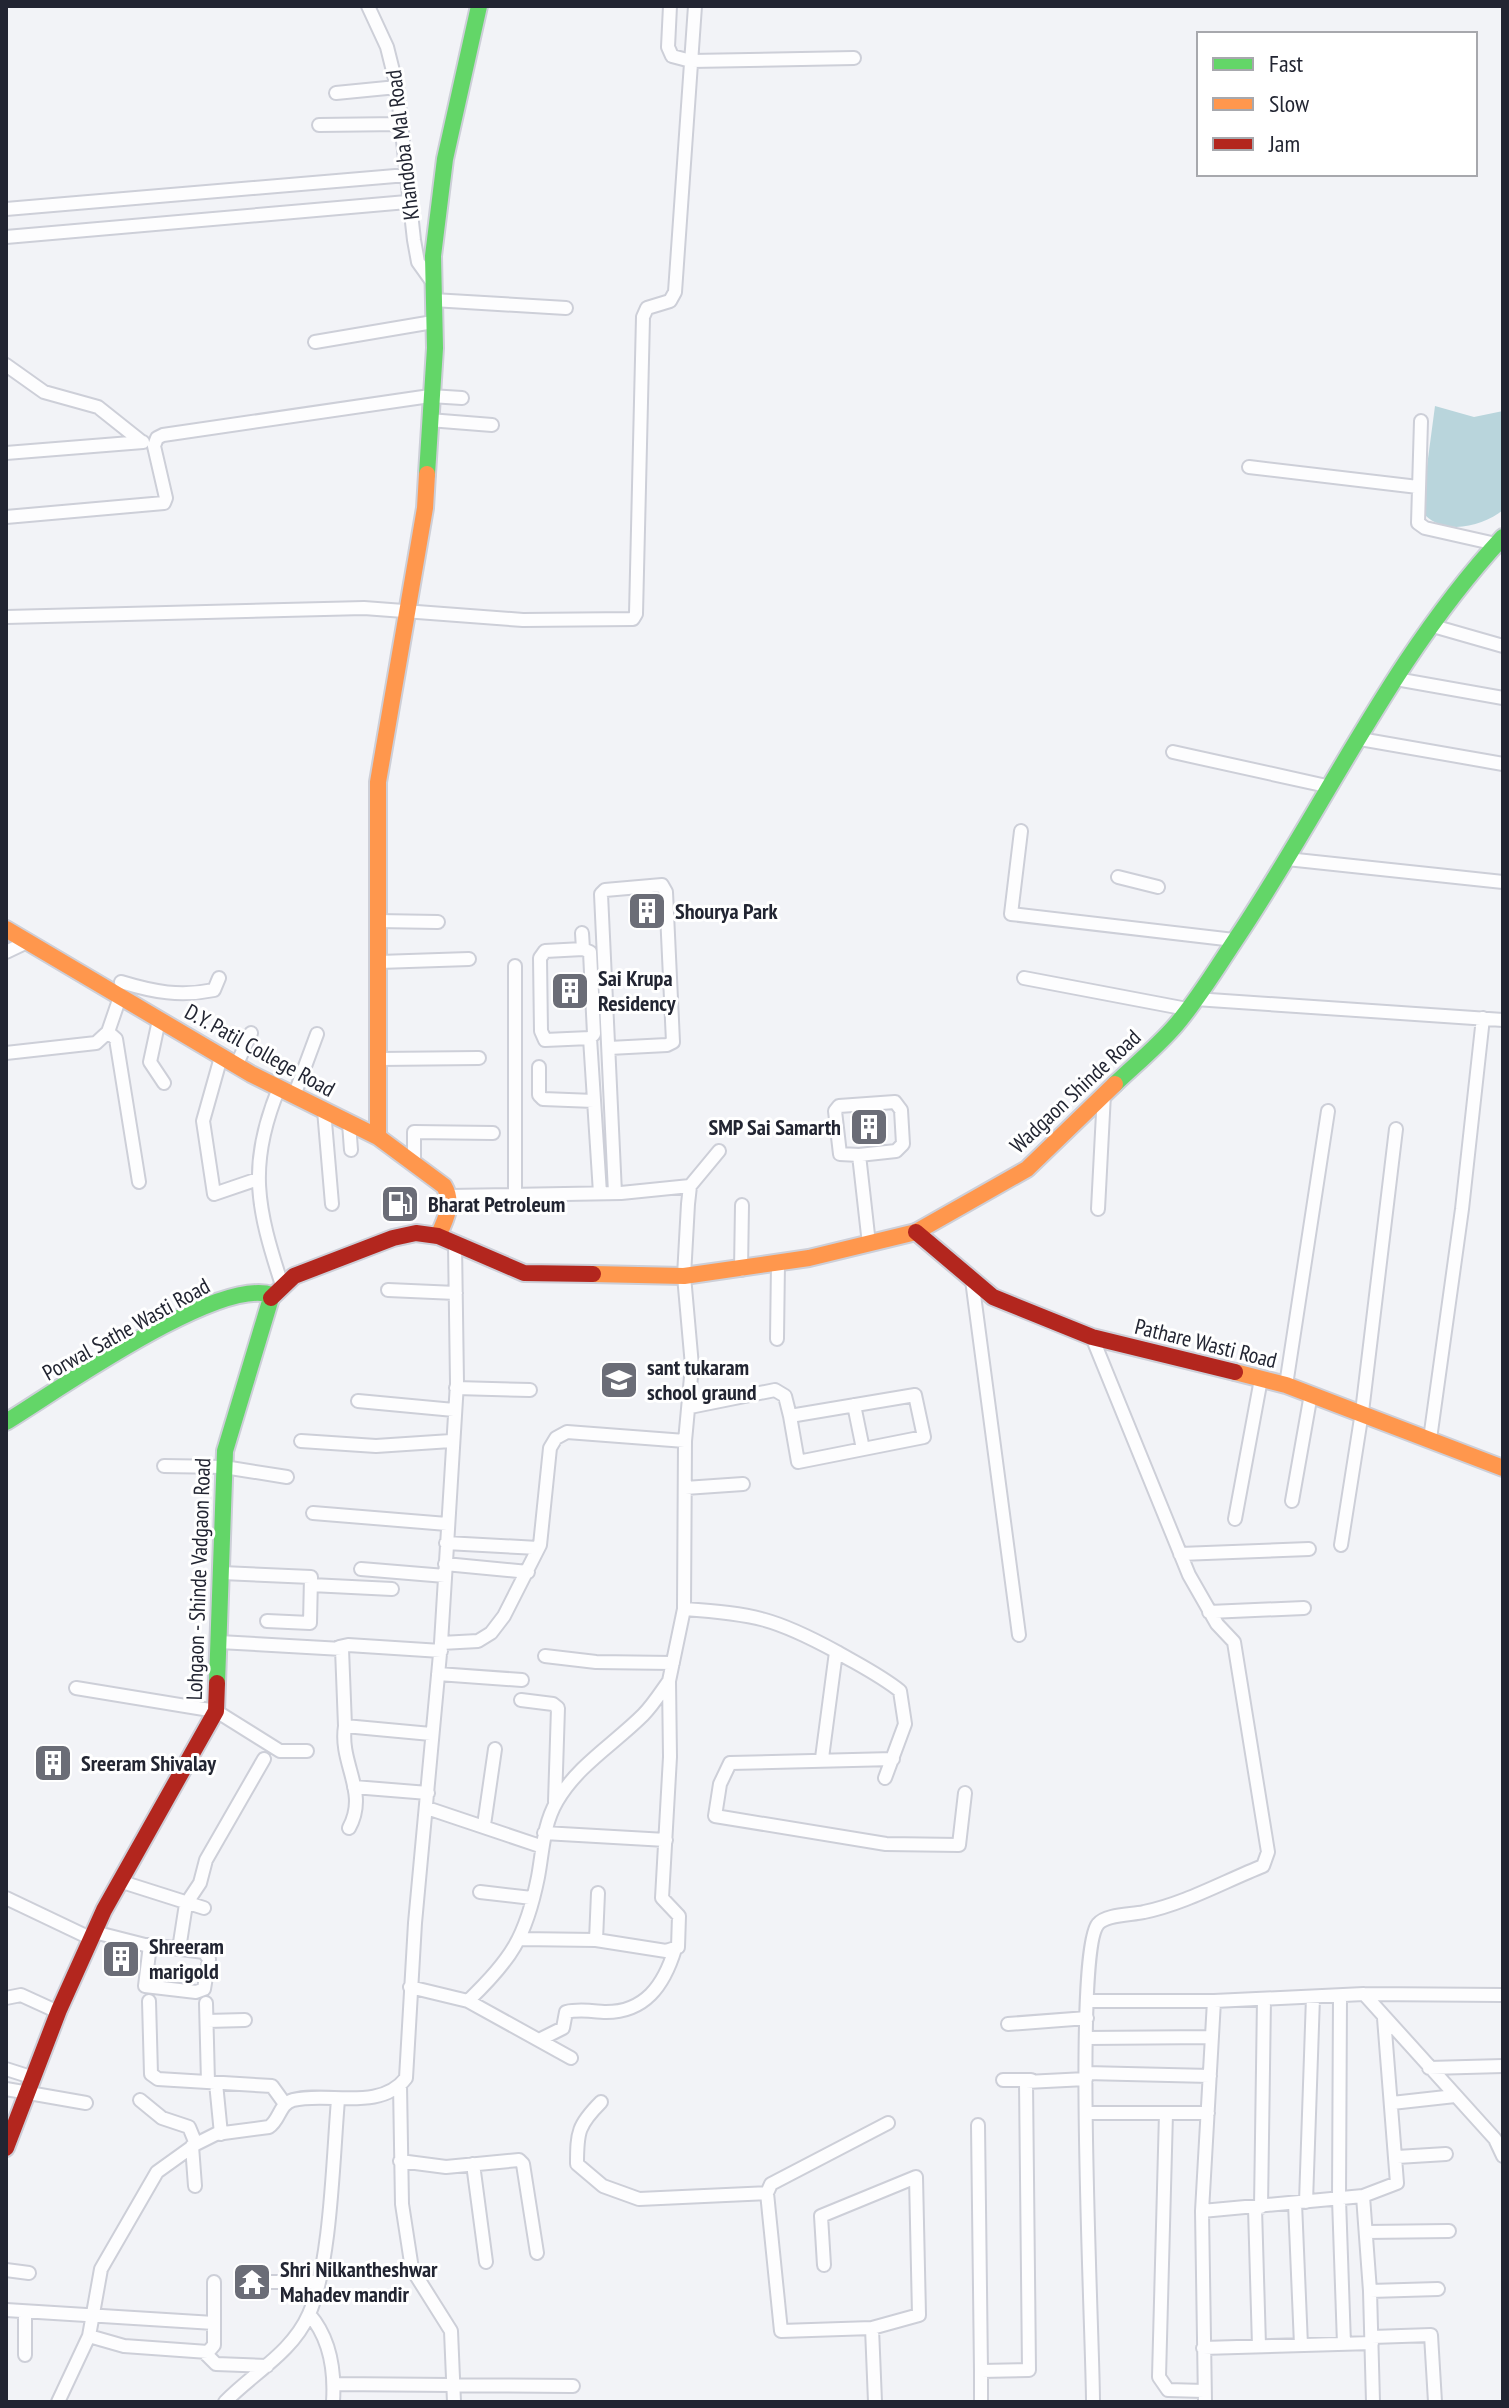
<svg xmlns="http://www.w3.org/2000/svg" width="1509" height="2408" font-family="'PT Sans Narrow',sans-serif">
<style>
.water{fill:#b9d5dc}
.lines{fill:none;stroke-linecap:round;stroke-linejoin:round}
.street-casing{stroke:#cdcfd8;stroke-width:16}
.fast-casing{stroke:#cdcfd8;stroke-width:20}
.slow-casing{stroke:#cdcfd8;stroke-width:20}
.jam-casing{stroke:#cdcfd8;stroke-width:20}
.street{stroke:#fdfdfe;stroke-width:12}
.fast{stroke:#63d668;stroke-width:16}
.slow{stroke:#ff974d;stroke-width:16}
.jam{stroke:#b3261e;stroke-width:16}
.labels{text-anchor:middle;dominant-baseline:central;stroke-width:6;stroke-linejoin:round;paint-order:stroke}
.street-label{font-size:22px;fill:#222532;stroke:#fff}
.poi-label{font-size:22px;font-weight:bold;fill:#222532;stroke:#fff;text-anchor:start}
</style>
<rect width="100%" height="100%" fill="#f2f3f7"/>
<path class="water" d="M 1435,406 L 1474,417 L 1503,411 L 1503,510 C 1483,526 1446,536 1425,515 L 1425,481 Z"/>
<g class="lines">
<g class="street-casing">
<path id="street" d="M 368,6 L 387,47 L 397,87 L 414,240 L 418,262 L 433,283
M 670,6 L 668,47 L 672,56 L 691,61 L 854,58
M 336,93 L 397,87
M 319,125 L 400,124
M 6,209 L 407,175
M 6,237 L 407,202
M 433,300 L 566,308
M 315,342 L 433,322
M 6,365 L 44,392 L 98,407 L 142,442
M 429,420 L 492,425
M 1421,421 L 1418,523 L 1425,528 L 1496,544
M 6,453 L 143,442
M 1249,467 L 1418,487
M 6,517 L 164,503 L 166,498 L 154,446 L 157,438 L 163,435 L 430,396 L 462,398
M 6,617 L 364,608 L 523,620 L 633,619 L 636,614 L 643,317 L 647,308 L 670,301 L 675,292 L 695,6
M 1433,626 L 1503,646
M 1396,679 L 1503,698
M 1360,739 L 1503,764
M 1173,752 L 1331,787
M 1021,831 L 1011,914 L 1234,940
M 1287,859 L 1503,882
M 1118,877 L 1158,887
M 378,921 L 438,922
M 582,933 L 583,949 L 545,951 L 540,958 L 541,1031 L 545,1040 L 590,1038 L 594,1034 L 590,952 L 583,949
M 6,952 L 27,942
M 379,962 L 469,959
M 1024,978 L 1187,1009
M 121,982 C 154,992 180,997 214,990 L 219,978
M 1195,999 L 1503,1020
M 159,1020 L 150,1062 L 164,1083
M 108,1032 L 116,1039 L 139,1182
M 590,1038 L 600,1193
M 609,1048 L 667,1045 L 673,1042 L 666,892 L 662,885 L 605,890 L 601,894 L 615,1193
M 6,1053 L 96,1043 L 108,1032 L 120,997
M 221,1057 L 203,1121 L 214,1194 L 258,1179
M 379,1059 L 479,1058
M 236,1066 L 251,1033
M 539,1067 L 539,1095 L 543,1099 L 594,1101
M 279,1088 C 247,1165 257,1208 282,1285
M 294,1096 L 317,1034
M 324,1110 L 332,1204
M 349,1123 L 351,1150
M 859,1155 L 896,1151 L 903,1144 L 901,1110 L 895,1102 L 839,1106 L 835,1111 L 840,1154 L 859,1155 L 869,1244
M 414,1164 L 414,1132 L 493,1133
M 450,1196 L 621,1193 L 690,1186
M 515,1196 L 515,966
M 1098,1209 L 1104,1094
M 741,1270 L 742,1205
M 972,1280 L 1019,1635
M 388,1290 L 456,1293
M 1092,1337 L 1189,1575 L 1217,1624 L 1234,1642 L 1268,1852 L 1263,1866 C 1225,1881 1184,1904 1144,1912 C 1132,1915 1106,1914 1098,1924 C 1073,1953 1093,2338 1093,2402
M 777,1339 L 778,1263
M 1286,1385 L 1328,1111
M 456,1388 L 530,1390
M 358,1401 L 454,1410
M 854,1405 L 863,1449
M 690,1407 L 775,1390 L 785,1396 L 790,1416 L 915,1395 L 924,1437 L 798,1462 L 790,1416
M 1430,1439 L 1462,1209 L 1483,1018
M 301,1441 L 376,1446 L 451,1441
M 164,1466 L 224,1467 L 287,1477
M 685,1488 L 743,1484
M 1292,1501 L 1311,1394
M 313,1513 L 447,1524
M 1235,1519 L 1261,1379
M 446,1543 L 538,1548
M 1341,1545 L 1362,1412 L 1396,1129
M 1180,1554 L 1309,1549
M 445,1564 L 528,1572
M 361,1569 L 445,1576
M 222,1573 L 311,1577 L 310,1623 L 267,1621
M 311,1585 L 392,1589
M 684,1609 C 754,1614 775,1618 837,1652 C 859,1665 880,1675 900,1691 L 905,1724 L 885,1778
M 1209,1612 L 1304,1608
M 219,1642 L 342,1649 L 345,1726 L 431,1734
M 441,1643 L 478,1641 L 491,1633 L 504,1616 L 540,1545 L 550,1448 L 556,1438 L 567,1432 L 685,1441
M 339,1647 L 348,1645 L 441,1651
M 545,1656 L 596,1662 L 673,1663
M 438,1674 L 522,1680
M 76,1688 L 216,1711 L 280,1751 L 307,1751
M 521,1700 L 553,1704 L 558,1708 L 555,1802
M 345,1726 C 339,1764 369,1792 349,1828
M 822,1758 L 836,1652
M 893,1759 L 730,1763 L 720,1784 L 715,1816 L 886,1844 L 959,1845 L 965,1793
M 354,1787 L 428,1793
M 427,1808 L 540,1846
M 484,1825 L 495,1749
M 544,1833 L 666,1840
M 119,1881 L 204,1908
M 480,1892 L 532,1898
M 6,1898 L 90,1938
M 94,1932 L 145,1945 L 150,1945 L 204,1952 L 209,1959 L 204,1989 L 196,1992 L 145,1986 L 150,1945
M 520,1939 L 596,1940 L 666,1951 L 678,1947 L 679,1916 L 662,1898 L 670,1757 L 669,1681 L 684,1609 L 685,1441 L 692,1366 L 684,1276 L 688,1204 L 690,1186 L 719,1151
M 596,1940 L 598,1893
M 179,1949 L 186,1904 L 200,1883 L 206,1860 L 264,1759
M 410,1987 L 468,2001 L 571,2058
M 1364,1994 L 1503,1995
M 1340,1996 L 1339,2199 L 1344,2344
M 6,1998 L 21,1995 L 56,2011
M 149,2001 L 151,2074 L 158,2079 L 272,2086 L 285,2104
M 468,2001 C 511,1960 526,1937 538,1877 C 543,1850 543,1825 557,1801 C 578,1765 614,1744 643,1715 C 653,1705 661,1692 669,1681
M 1088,2001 L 1214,2001 L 1364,1994 L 1495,2139 L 1503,2156
M 206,2003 L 208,2082
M 207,2021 L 245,2020
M 1008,2024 L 1087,2018
M 1087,2038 L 1212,2037
M 539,2040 L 563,2028 L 566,2012 C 579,2009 591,2011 604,2012 C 645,2013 664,1985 675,1949
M 1429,2068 L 1503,2066
M 6,2069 L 31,2077
M 1086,2073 L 1210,2076
M 1003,2080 L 1031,2080
M 216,2083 L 221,2134
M 400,2085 L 402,2204 L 412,2269 L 451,2331 L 454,2402
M 6,2089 L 86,2103
M 140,2100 L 162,2118 L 189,2127 L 196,2144
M 601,2102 C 578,2125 577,2132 577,2164 L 603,2186 L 639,2199 L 767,2193
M 1392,2103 L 1455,2096
M 1087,2113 L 1208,2113
M 1166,2113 L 1159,2377 L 1168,2390 L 1204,2391
M 978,2125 L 981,2371
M 192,2146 L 195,2186
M 1397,2157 L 1446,2154
M 400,2161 L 446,2167 L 519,2160 L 523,2164 L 537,2253
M 473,2164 L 486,2262
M 1363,2196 L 1370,2291 L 1373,2402
M 1306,2202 L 1313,1997
M 1295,2203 L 1301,2345
M 1261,2207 L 1264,1999
M 1255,2208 L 1259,2346
M 1202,2211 L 1363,2196 L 1397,2183 L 1384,2018
M 1366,2232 L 1449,2231
M 824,2265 L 821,2216 L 916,2177 L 919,2315 L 872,2328
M 6,2270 L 29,2273
M 260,2282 L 317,2282
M 1370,2291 L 1438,2289
M 6,2310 L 214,2323
M 309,2314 C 330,2338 335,2371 333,2402
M 89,2336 L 124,2346 L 208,2352 L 214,2345 L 214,2282
M 1372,2337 L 1431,2335 L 1435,2402
M 1203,2348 L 1372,2343
M 205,2353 L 216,2364 L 267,2366
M 25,2355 L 25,2312
M 334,2384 L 573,2386
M 58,2402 L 89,2336 L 101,2269 L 157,2172 L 196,2144 L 216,2134 L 269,2127 C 280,2120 279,2104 293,2100 C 327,2091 380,2112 406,2078 L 415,1923 L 441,1643 L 457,1383 L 455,1244
M 225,2402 C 253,2373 292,2353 309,2314 C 331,2264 333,2157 338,2100
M 875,2402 L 872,2328 L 781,2331 L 767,2193 L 771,2184 L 888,2123
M 981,2402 L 981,2371 L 1029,2370 L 1026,2082 L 1086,2079
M 1205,2402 L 1202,2211 L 1214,2001"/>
</g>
<g class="fast-casing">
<path id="fast" d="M 427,474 L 435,348 L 433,256 L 445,159 L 479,6
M 1115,1084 C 1135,1065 1158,1046 1176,1025 C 1199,998 1218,966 1238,936 C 1326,804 1394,654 1503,537
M 6,1422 C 57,1391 218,1276 272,1295
M 217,1683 L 225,1451 L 271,1298"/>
</g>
<g class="slow-casing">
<path id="slow" d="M 6,929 L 251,1074 L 378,1137 L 444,1186 C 454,1203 446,1219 438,1236
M 378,1137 L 378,782 L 425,508 L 427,474
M 593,1274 L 684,1276 L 809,1258 L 916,1232 L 1027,1169 L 1115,1084
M 1235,1372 L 1286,1385 L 1503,1468"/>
</g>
<g class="jam-casing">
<path id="jam" d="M 916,1232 L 993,1297 L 1092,1337 L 1235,1372
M 271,1298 L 294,1276 L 393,1238 L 416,1233 L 438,1236 L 524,1273 L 593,1274
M 6,2148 L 59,2010 L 104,1910 L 216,1711 L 217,1683"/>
</g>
<use href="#street" class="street"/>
<use href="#fast" class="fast"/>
<use href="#slow" class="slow"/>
<use href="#jam" class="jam"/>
</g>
<defs>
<g id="building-square" transform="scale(2)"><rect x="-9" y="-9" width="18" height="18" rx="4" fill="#6b6d77" stroke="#fff"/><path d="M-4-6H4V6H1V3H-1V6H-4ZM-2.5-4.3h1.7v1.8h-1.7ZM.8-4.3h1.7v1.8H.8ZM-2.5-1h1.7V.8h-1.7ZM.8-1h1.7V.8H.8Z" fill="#fff"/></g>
<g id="fuel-square" transform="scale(2)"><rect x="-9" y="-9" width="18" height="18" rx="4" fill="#6b6d77" stroke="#fff"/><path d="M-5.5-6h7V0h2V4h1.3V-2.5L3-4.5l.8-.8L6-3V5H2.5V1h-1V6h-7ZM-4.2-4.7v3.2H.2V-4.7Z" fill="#fff"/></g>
<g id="school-square" transform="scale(2)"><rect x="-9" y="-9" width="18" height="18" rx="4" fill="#6b6d77" stroke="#fff"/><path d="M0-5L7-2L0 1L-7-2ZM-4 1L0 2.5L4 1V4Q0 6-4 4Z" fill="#fff"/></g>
<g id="temple-square" transform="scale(2)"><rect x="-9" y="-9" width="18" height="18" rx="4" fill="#6b6d77" stroke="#fff"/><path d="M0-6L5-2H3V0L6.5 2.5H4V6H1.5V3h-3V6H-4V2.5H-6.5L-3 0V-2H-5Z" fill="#fff"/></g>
</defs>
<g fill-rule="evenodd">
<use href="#building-square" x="647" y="911"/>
<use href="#building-square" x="570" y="991"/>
<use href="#building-square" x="869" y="1127"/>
<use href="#fuel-square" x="400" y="1204"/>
<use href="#school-square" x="619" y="1380"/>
<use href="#building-square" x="53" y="1763"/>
<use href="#building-square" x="121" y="1959"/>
<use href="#temple-square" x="252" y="2282"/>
</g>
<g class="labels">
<g class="street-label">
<text transform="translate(402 145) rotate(-97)">Khandoba Mal Road</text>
<text transform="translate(260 1050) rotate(29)">D.Y. Patil College Road</text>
<text transform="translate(1075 1091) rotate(-43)">Wadgaon Shinde Road</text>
<text transform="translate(126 1329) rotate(-29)">Porwal Sathe Wasti Road</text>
<text transform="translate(1206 1343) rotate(14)">Pathare Wasti Road</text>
<text transform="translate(198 1579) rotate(-88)">Lohgaon - Shinde Vadgaon Road</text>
</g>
<g class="poi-label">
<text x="675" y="911">Shourya Park</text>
<text x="598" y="978">Sai Krupa<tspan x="598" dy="25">Residency</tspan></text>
<text x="841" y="1127" text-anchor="end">SMP Sai Samarth</text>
<text x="428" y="1204">Bharat Petroleum</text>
<text x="647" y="1367">sant tukaram<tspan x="647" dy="25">school graund</tspan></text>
<text x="81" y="1763">Sreeram Shivalay</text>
<text x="149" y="1946">Shreeram<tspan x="149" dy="25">marigold</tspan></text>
<text x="280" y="2269">Shri Nilkantheshwar<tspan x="280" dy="25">Mahadev mandir</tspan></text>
</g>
</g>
<rect width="1509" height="2408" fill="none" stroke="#222532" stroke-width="16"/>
<rect x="1197" y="32" width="280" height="144" fill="#ffffff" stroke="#a7a8ad" stroke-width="2"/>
<rect x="1213" y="58" width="40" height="12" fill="#63d668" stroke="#a7a8ad" stroke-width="2"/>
<text x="1269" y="72" font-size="24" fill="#222532">Fast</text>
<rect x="1213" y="98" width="40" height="12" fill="#ff974d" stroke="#a7a8ad" stroke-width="2"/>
<text x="1269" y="112" font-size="24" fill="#222532">Slow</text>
<rect x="1213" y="138" width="40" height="12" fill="#b3261e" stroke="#a7a8ad" stroke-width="2"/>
<text x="1269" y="152" font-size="24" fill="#222532">Jam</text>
</svg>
